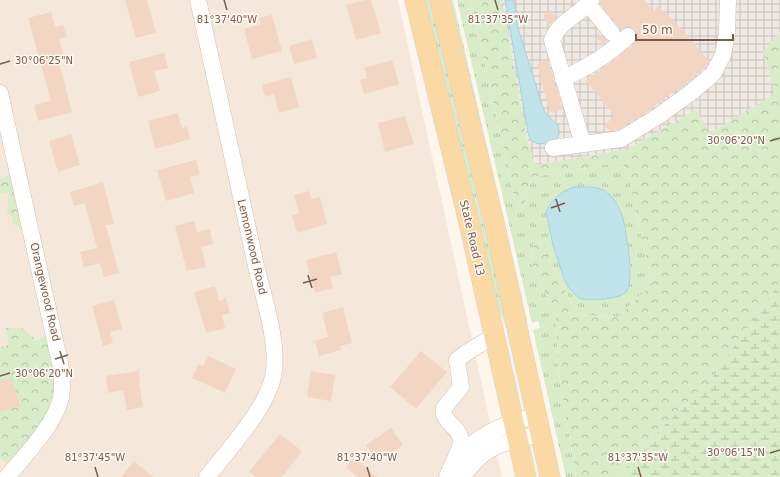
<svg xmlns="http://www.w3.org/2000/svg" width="780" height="477" font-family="'DejaVu Sans',sans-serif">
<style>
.residential{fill:#f5e8da}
.industrial{fill:url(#industrial-grid)}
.grass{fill:url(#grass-tufts);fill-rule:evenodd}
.forest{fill:url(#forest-crowns)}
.wetland{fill:url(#wetland-marsh)}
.water{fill:#bfe3e8;stroke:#a5d3da}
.building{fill:#f3d5c3}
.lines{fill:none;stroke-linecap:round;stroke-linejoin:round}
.minor-casing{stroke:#d1beb0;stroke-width:17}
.major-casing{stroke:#dad1cd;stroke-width:21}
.minor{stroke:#fff;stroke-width:16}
.major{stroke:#fbd9a5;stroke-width:20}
.ticks{fill:none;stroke:#7a5c4d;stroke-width:1.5}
.labels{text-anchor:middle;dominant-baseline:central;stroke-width:3;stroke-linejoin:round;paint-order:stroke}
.street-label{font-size:11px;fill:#7a5c4d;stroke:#fffaf3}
.ticks-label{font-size:10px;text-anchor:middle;fill:#7a5c4d;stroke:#fffaf3;stroke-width:3;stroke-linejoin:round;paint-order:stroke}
</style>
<defs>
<pattern id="industrial-grid" width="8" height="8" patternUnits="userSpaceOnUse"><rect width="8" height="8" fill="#efe9e4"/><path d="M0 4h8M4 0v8" fill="none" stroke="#c7c0bb"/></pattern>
<pattern id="grass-tufts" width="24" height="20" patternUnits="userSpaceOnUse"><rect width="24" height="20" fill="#d8ecc9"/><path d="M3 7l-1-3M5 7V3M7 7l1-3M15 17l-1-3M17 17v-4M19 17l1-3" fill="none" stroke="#b4c2a5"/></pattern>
<pattern id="forest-crowns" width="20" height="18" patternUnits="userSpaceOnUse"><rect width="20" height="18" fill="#d8ecc9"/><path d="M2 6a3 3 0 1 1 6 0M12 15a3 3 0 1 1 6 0" fill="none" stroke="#b4c2a5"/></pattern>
<pattern id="wetland-marsh" width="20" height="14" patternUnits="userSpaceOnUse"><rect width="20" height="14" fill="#d8ecc9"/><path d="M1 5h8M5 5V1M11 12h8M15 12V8" fill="none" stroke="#b4c2a5"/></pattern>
</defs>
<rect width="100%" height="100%" fill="#fdf6ec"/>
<path class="residential" d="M 0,0 L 398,0 L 502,477 L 0,477 Z"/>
<path class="industrial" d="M 502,0 L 780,0 L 780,32 L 763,52 L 775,94 L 710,133 L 696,110 L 627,149 L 535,165 L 527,138 Z"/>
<path class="grass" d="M 423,0 L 433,0 L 469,152 L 525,404 L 523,403 L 505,323 L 494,301 Z
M 451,0 L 453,0 L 527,320 L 526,321 Z
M 457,0 L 471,0 L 515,201 L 523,210 L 528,188 L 533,177 L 622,162 L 629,179 L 652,284 L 618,317 L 578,315 L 541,244 L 534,241 L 531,261 L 556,317 L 558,367 L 576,477 L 566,477 L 533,330 L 540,328 L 538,321 L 532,323 ZM 622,217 C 626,239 637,274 625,293 L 580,299 L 568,287 L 553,245 Z"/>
<path class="forest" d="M 471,0 L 502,0 L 527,138 L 535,165 L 627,149 L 696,110 L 710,133 L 775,94 L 763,52 L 780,32 L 780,283 L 713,376 L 649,441 L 618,477 L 576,477 L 558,367 L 556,317 L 531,261 L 534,241 L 541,244 L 578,315 L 618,317 L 652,284 L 629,179 L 622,162 L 533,177 L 528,188 L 523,210 L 515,201 Z
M 10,172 L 23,227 L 22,229 L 13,224 L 12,217 L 7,212 L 9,192 L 0,193 L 0,178 L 5,178 Z
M 5,328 L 22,328 L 37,341 L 47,334 L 55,374 L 55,393 L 49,411 L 20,453 L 7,463 L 0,459 L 0,347 L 9,345 Z"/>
<path class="wetland" d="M 780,283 L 780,477 L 618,477 L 649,441 L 713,376 Z"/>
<path class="water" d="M 505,0 L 514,0 L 518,28 L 543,108 L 546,114 L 558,125 C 559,129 560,133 558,137 C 554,144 537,146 532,141 C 529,138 529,135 528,132 Z
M 574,187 C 588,187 602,185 611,196 C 616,202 621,211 623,218 C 626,232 636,284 625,293 C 616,300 591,300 580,299 L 568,287 L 564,278 L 553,245 L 546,212 C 554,197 559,193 574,187 Z"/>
<path class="building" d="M 125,0 L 147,0 L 156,33 L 136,38 Z
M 365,0 L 371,0 L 381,33 L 356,40 L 346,5 Z
M 600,0 L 644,0 L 653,11 L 658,6 L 665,14 L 667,13 L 709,61 L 706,66 L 679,90 L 677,88 L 650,110 L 618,130 L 610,131 L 604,125 L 615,116 L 586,81 L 627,50 L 635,43 L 637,38 L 637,34 L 635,29 L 630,27 L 625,27 L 621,30 L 600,3 Z
M 550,10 L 556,18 L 550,25 L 544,19 L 544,15 Z
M 51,12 L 55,27 L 63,25 L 67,37 L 59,39 L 64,58 L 58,59 L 72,112 L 38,121 L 34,105 L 51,101 L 28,18 Z
M 272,15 L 282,51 L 252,59 L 244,29 L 261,24 L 259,18 Z
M 601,35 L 608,41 L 603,45 L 597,38 Z
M 312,39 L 317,58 L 294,64 L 289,46 Z
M 164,53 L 168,68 L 154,71 L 160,91 L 138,97 L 129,62 Z
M 392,60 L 399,84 L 364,94 L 360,80 L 367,78 L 364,68 Z
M 548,60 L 563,109 L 550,113 L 537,64 Z
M 291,77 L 299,107 L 279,113 L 274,94 L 265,97 L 262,85 Z
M 178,113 L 182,128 L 187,127 L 190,139 L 155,149 L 148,121 Z
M 405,116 L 414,144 L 385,152 L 378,123 Z
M 71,134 L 80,165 L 58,172 L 49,141 Z
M 196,160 L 200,175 L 190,177 L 194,193 L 166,201 L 157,170 Z
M 103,182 L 114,224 L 106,225 L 119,273 L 104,277 L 100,263 L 84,267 L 80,252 L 97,248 L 85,203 L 74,206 L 70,192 Z
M 309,191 L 311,199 L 320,197 L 327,224 L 297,233 L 292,215 L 299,214 L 294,195 Z
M 194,221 L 197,232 L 210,229 L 213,244 L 201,247 L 206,267 L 187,271 L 175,226 Z
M 336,252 L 342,274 L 330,277 L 333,288 L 315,293 L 306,260 Z
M 215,286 L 219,301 L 226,298 L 230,313 L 222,315 L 225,328 L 206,333 L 194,292 Z
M 114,300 L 122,329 L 110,332 L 113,343 L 103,346 L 92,306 Z
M 343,307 L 352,343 L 340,346 L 341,350 L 319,356 L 315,341 L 328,337 L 322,313 Z
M 421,351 L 447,372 L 416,409 L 390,387 Z
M 208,356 L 236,369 L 225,393 L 192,378 L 198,364 L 203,366 Z
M 139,371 L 140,382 L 139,382 L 143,407 L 127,410 L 123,390 L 108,393 L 106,376 Z
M 311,371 L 335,375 L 331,401 L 307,397 Z
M 12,378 L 20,406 L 0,412 L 0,381 Z
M 391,428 L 403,445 L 378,462 L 366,445 Z
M 280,434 L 302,451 L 282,477 L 256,477 L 249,472 Z
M 354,457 L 363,465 L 377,477 L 357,477 L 346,467 Z
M 134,461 L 153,477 L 121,477 Z"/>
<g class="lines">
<g class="minor-casing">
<path id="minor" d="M 198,0 C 217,87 236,174 255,261 C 262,293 278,338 274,371 C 271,404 228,450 207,477
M 588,4 L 612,33
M 563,79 C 587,67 609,55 628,36
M 0,93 L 60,363 C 62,374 63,385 61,397 C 56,424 25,455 7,477
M 583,144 L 552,40 C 558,22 580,15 591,0
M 553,148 L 621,139 L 657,117 L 689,94 L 713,74 L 723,55 L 727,33 L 728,0
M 455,460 C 461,456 466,450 471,445 C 490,429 513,421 537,416
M 447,477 C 450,469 461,448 461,441 C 461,427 441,422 444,408 L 461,387 L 457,360 L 466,353 L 495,335
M 460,477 C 468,471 472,464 480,457 C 496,442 520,439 541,434"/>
</g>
<g class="major-casing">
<path id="major" d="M 415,0 L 470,227 L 526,477
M 440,0 L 494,222 L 550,477"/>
</g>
<use href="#minor" class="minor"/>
<use href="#major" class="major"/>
</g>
<path class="ticks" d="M 224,0 L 227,10M 495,0 L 498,10M 0,64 L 10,61M 770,141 L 780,138M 556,199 L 560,212M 551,208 L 565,203M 308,275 L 312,288M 303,283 L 317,279M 60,351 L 64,364M 55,359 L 68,355M 0,376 L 10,373M 770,453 L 780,450M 95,467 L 98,477M 367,467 L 370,477M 638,467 L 641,477"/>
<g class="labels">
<g class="street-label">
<text transform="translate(472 238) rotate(77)">State Road 13</text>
<text transform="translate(252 247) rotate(77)">Lemonwood Road</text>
<text transform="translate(45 292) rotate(77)">Orangewood Road</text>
</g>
</g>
<g class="ticks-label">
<text x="227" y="23">81°37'40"W</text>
<text x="498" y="23">81°37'35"W</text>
<text x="44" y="64">30°06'25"N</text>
<text x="736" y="144">30°06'20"N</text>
<text x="44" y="377">30°06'20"N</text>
<text x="736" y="456">30°06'15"N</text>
<text x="95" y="461">81°37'45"W</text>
<text x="367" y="461">81°37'40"W</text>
<text x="638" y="461">81°37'35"W</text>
</g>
<path d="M636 34v6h97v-6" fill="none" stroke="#7a5c4d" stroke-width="2"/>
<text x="642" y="34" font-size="12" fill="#7a5c4d" stroke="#fffaf3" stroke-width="3" paint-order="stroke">50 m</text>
</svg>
